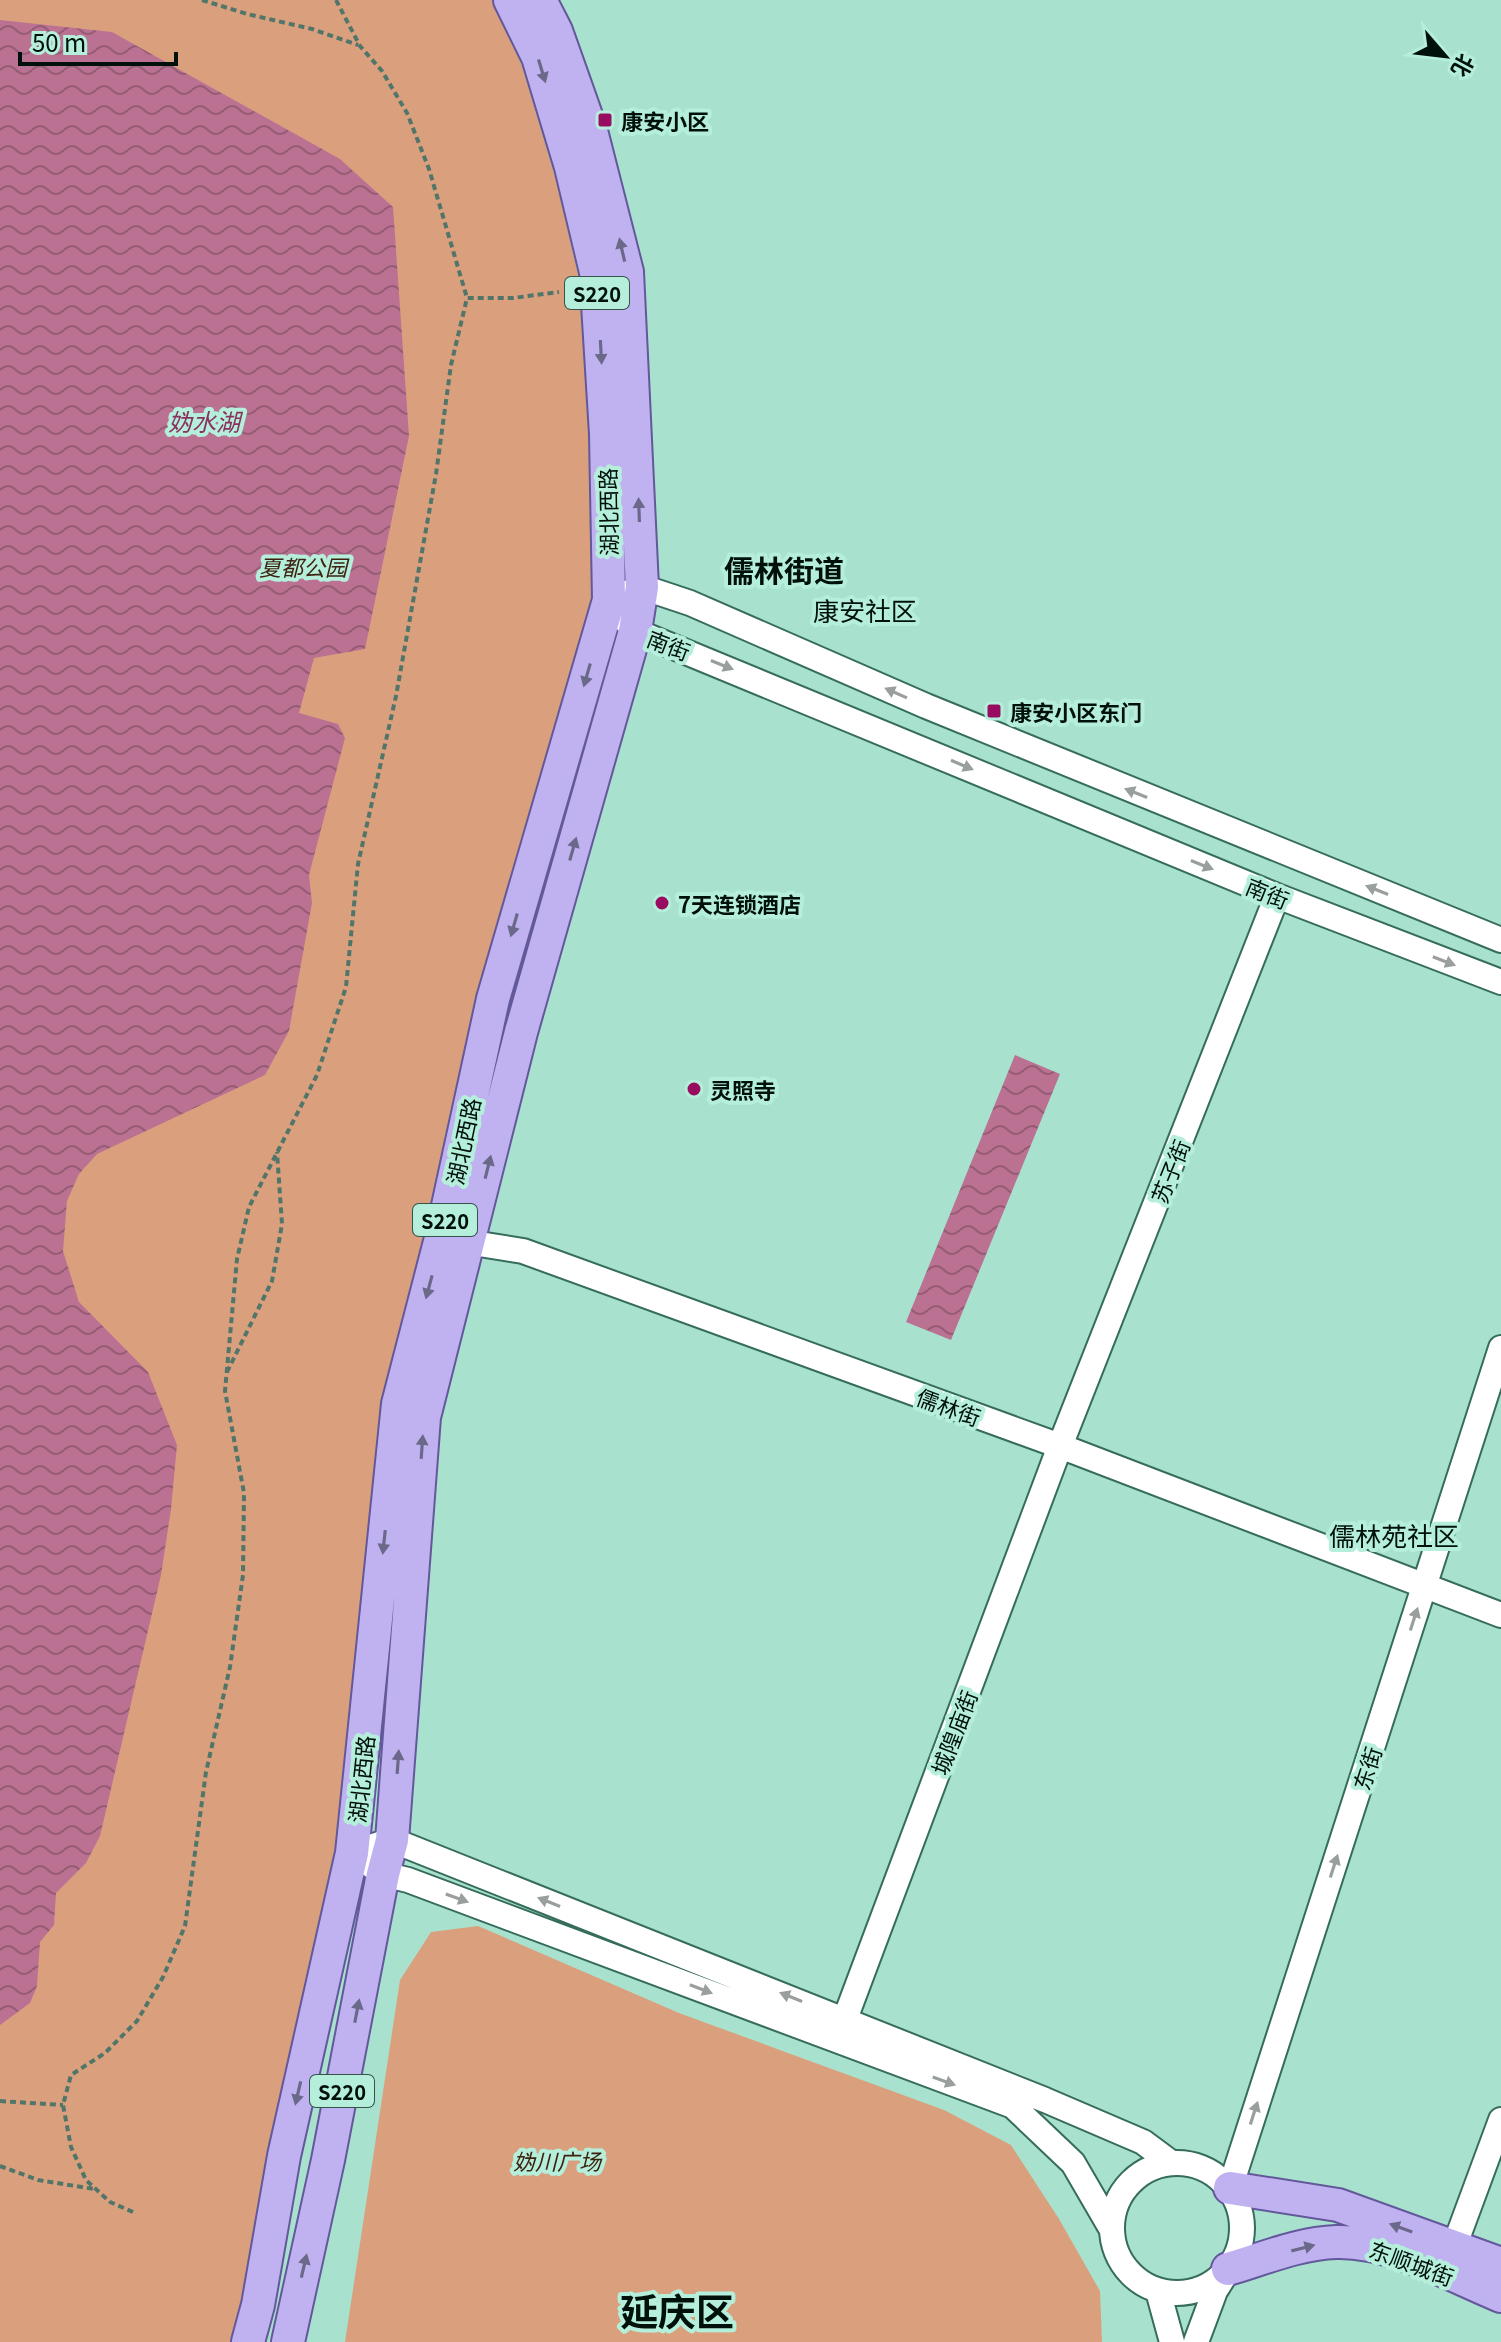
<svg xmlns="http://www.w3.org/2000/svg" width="1501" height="2342" font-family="Georgia,'Noto Sans SC',serif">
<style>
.park{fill:#daa07d}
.water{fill:url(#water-waves)}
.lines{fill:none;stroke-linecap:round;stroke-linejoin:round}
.minor-casing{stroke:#366c5c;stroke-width:28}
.major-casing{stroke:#62589a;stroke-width:36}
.path{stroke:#517569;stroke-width:4;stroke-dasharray:6 4;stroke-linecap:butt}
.minor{stroke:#fff;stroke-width:24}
.major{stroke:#c0b2f1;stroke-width:32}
.oneway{fill:#6a6989}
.oneway2{fill:#999f9d}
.poi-dot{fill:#980d60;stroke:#b5efdb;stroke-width:3}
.labels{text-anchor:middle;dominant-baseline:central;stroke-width:8;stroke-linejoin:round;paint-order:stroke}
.shield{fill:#b5efdb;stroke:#365349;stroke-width:2}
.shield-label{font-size:20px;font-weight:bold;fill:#00100a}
.poi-label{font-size:22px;font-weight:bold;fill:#00100a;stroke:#b5efdb;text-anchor:start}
.street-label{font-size:22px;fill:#00100a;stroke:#b5efdb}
.park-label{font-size:22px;font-style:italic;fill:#3e220f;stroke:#b5efdb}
.water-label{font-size:24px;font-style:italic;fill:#8a305e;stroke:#b5efdb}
.quarter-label{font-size:26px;fill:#00100a;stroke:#b5efdb}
.district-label{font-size:30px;font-weight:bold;fill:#00100a;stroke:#b5efdb}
.town-label{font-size:38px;font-weight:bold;fill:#00100a;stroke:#b5efdb}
</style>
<defs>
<pattern id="water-waves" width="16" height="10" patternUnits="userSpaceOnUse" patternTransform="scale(2)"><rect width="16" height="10" fill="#bb7192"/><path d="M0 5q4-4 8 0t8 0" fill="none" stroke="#965b75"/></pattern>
</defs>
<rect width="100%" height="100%" fill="#a8e1ce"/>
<path class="park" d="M 0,0 L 495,0 L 522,66 L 555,176 L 578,274 L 599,438 L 609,600 L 441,1238 L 352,1853 L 247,2342 L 0,2342 Z
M 478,1926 L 679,2013 L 944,2110 L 1011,2145 L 1059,2219 L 1100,2291 L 1102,2342 L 345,2342 L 400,1980 L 431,1932 Z"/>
<path class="water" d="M 0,20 L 112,32 L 340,159 L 393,207 L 409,436 L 365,649 L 314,658 L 299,713 L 338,724 L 345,738 L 309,875 L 312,903 L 289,1031 L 265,1075 L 97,1154 L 79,1174 L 67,1201 L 63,1251 L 79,1302 L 148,1372 L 177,1445 L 171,1509 L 161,1575 L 100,1836 L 86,1863 L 56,1893 L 54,1925 L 40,1942 L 37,1986 L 30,2003 L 0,2025 Z
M 1015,1055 L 1060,1074 L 951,1340 L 906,1322 Z"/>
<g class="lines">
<g class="minor-casing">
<path id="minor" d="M 627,593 L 642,587 L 690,603 L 926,706 L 1501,940
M 625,620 L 635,631 L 1277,896 L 1501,982
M 454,1240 L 523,1251 L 1060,1446 L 1501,1615
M 352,1853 L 392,1840 L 1045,2100 L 1143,2142 L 1170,2162
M 369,1864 L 383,1874 L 408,1880 L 1013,2106 L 1073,2163 L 1112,2230
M 845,2019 L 1060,1446 L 1277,896
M1112 2228a65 65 0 1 1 130 0a65 65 0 1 1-130 0Z
M 1230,2188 L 1501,1348
M 1454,2247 L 1501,2120
M 1158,2291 L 1172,2342
M 1196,2342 L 1215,2291 L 1225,2275"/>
</g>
<g class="major-casing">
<path id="major" d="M 1230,2188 L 1338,2205 L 1501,2264
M 1228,2269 C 1262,2259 1300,2243 1336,2242 C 1390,2240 1452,2276 1501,2296
M 248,2342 L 258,2305 L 284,2156 L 352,1853 L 398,1404 L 441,1238 L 493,999 L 609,600 L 606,434 L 596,272 L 571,167 L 538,57 L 510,0
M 288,2342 L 328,2160 L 383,1874 L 392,1840 L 424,1417 L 521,1032 L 635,631 L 642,587 L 627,272 L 590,127 L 556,31 L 540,0"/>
</g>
<path class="path" d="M 202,0 L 247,14 L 312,29 L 358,45
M 336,0 L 360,46 L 382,71 L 407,113 L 429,169 L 467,298
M 227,1372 L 272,1281 L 282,1224 L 277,1152
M 0,2101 L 63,2105
M 0,2166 L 38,2180 L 94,2189
M 133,2212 L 110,2202 L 86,2180 L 71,2147 L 63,2105 L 71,2075 L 105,2053 L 137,2021 L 163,1977 L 185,1926 L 206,1772 L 230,1667 L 243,1575 L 244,1493 L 225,1391 L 237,1259 L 249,1207 L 317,1075 L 346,987 L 358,864 L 396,696 L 436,474 L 451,365 L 467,298 L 513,298 L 559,292"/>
<use href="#minor" class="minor"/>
<use href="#major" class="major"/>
</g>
<defs><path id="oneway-solid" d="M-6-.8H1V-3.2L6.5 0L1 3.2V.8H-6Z" transform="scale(2)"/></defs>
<g class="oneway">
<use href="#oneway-solid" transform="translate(542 71) rotate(73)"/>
<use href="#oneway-solid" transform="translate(622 250) rotate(-103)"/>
<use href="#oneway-solid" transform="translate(601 352) rotate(87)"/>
<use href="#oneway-solid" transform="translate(639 510) rotate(-92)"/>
<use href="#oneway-solid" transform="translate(587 675) rotate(106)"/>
<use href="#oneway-solid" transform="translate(573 849) rotate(-74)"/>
<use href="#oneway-solid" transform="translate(514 925) rotate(106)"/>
<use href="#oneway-solid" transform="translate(488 1167) rotate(-76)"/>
<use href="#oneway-solid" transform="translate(429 1287) rotate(105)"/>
<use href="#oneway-solid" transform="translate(422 1447) rotate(-86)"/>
<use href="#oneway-solid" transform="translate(384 1542) rotate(96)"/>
<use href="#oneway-solid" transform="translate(398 1762) rotate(-86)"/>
<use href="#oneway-solid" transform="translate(357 2011) rotate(-79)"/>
<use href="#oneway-solid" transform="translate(298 2093) rotate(103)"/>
<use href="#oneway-solid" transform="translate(1401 2228) rotate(-160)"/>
<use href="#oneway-solid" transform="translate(1303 2248) rotate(-14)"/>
<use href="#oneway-solid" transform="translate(304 2266) rotate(-77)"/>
</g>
<g class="oneway2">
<use href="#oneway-solid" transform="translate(722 665) rotate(22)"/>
<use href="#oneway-solid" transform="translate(896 693) rotate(-156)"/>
<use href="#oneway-solid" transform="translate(962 765) rotate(23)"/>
<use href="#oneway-solid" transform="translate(1136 793) rotate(-158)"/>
<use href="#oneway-solid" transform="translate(1202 865) rotate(22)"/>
<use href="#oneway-solid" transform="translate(1377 890) rotate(-158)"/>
<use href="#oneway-solid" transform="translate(1444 961) rotate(21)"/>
<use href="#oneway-solid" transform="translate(1414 1619) rotate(-72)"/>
<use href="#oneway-solid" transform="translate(1334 1866) rotate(-72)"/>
<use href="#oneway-solid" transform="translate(457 1898) rotate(20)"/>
<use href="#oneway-solid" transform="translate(549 1902) rotate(-158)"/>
<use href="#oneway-solid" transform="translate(701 1989) rotate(21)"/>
<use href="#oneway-solid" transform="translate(791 1997) rotate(-158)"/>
<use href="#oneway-solid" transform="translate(944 2081) rotate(20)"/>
<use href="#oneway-solid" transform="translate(1254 2113) rotate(-72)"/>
</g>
<g class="poi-dot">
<rect x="597" y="112" width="16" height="16" rx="4"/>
<rect x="986" y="703" width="16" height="16" rx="4"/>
<circle cx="662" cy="903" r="8"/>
<circle cx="694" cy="1089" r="8"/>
</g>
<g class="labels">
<g class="shield">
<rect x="565" y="277" width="64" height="32" rx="6"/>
<rect x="413" y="1204" width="64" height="32" rx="6"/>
<rect x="310" y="2075" width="64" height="32" rx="6"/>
</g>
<g class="shield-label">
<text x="597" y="293">S220</text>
<text x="445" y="1220">S220</text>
<text x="342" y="2091">S220</text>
</g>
<g class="poi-label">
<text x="621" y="120">康安小区</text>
<text x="1010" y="711">康安小区东门</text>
<text x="678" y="903">7天连锁酒店</text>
<text x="710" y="1089">灵照寺</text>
</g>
<g class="street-label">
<text transform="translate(607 512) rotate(-91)">湖北西路</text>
<text transform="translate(669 644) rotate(21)">南街</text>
<text transform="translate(1268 892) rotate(22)">南街</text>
<text transform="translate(462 1141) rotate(-78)">湖北西路</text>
<text transform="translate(1169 1171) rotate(-68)">苏子街</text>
<text transform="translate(949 1406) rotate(20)">儒林街</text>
<text transform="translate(953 1732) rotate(-69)">城隍庙街</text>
<text transform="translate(1366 1768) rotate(-72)">东街</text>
<text transform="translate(360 1779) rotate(-84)">湖北西路</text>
<text transform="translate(1412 2262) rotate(20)">东顺城街</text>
</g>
<g class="park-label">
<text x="303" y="566">夏都公园</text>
<text x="557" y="2160">妫川广场</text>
</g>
<g class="water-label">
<text x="204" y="420">妫水湖</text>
</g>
<g class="quarter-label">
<text x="865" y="609">康安社区</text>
<text x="1394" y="1534">儒林苑社区</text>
</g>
<g class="district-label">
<text x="784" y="569">儒林街道</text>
</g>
<g class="town-label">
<text x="677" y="2309">延庆区</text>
</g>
</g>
<g transform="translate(1445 56) rotate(118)" stroke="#b5efdb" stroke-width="6" paint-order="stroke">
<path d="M0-6L14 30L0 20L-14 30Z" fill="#00100a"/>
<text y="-12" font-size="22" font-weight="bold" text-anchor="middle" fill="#00100a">北</text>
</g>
<path d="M20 52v12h156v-12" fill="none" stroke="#00100a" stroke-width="4"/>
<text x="32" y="52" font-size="24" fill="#00100a" stroke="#b5efdb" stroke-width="6" paint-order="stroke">50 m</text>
</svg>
